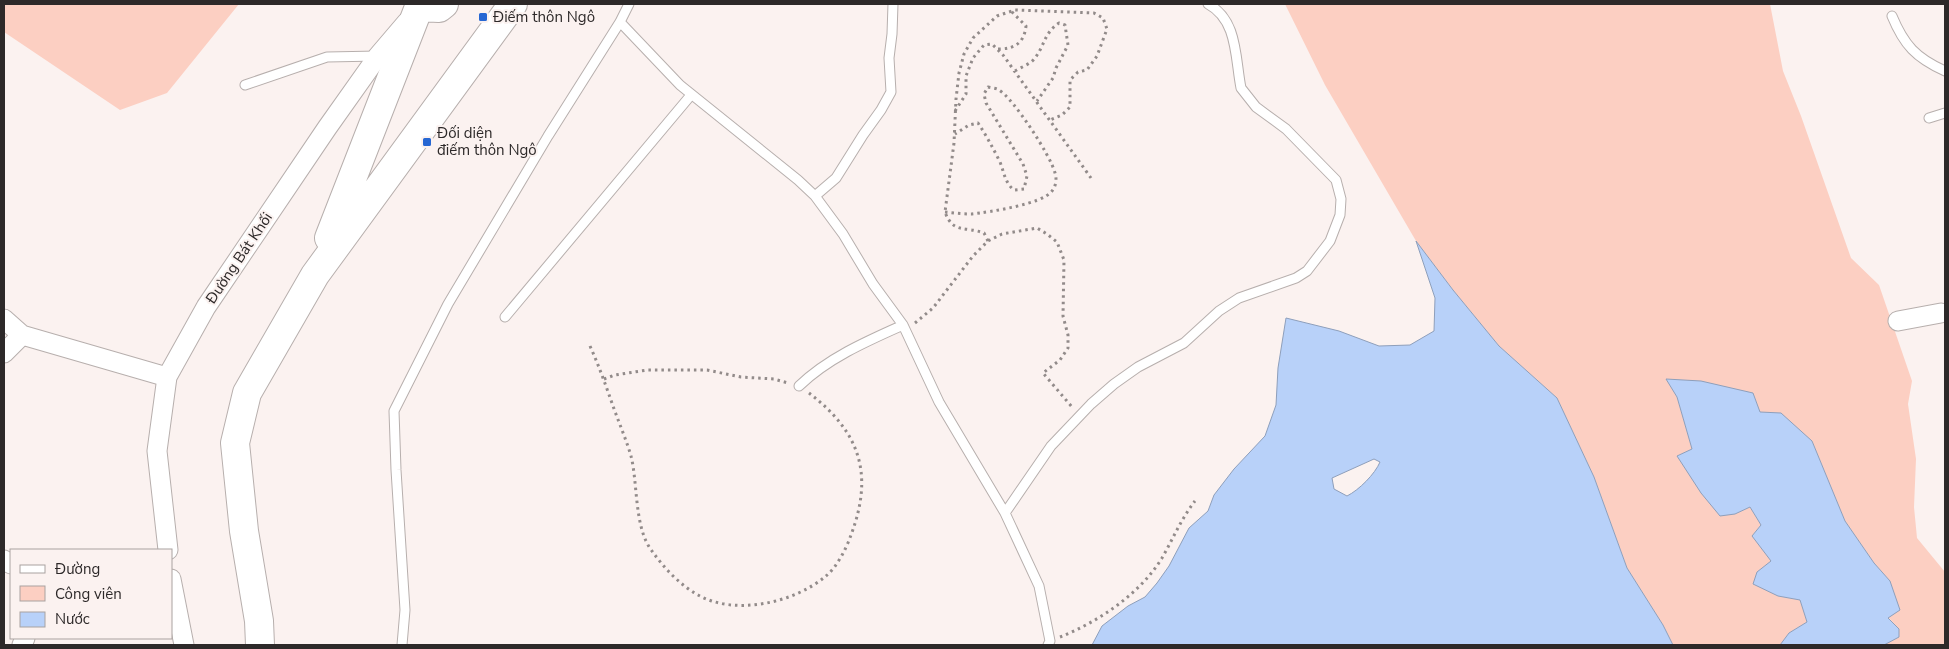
<svg xmlns="http://www.w3.org/2000/svg" width="1949" height="649" font-family="'Nunito Sans',sans-serif">
<style>
.green{fill:#fccfc2}
.water{fill:#b8d1f9;stroke:#8e9fbb;fill-rule:evenodd}
.lines{fill:none;stroke-linecap:round;stroke-linejoin:round}
.lane-casing{stroke:#b7afad;stroke-width:11}
.street-casing{stroke:#b7afad;stroke-width:21}
.primary-casing{stroke:#b7afad;stroke-width:30}
.path{stroke:#928b8a;stroke-width:3;stroke-dasharray:2.5 4;stroke-linecap:butt}
.lane{stroke:#fff;stroke-width:9}
.street{stroke:#fff;stroke-width:19}
.primary{stroke:#fff;stroke-width:28}
.poi-dot{fill:#2667d3;stroke:#fbf2f0;stroke-width:2}
.labels{text-anchor:middle;dominant-baseline:central;stroke-width:4;stroke-linejoin:round;paint-order:stroke}
.poi-label{font-size:15px;fill:#2d2929;stroke:#fbf2f0;text-anchor:start}
.street-label{font-size:15px;fill:#2d2929;stroke:#fbf2f0}
</style>
<rect width="100%" height="100%" fill="#fbf2f0"/>
<path class="green" d="M 4,4 L 239,4 L 167,93 L 120,110 L 4,32 Z
M 1285,4 L 1770,4 L 1783,71 L 1801,116 L 1851,258 L 1879,285 L 1912,381 L 1908,404 L 1916,459 L 1914,507 L 1917,538 L 1945,572 L 1945,645 L 1884,645 L 1899,636 L 1899,629 L 1888,617 L 1890,581 L 1874,563 L 1845,521 L 1812,441 L 1760,412 L 1753,393 L 1667,379 L 1677,397 L 1692,449 L 1677,456 L 1735,514 L 1750,507 L 1761,525 L 1752,536 L 1772,561 L 1757,572 L 1778,596 L 1800,600 L 1807,622 L 1789,633 L 1780,645 L 1673,645 L 1663,625 L 1627,568 L 1594,477 L 1557,398 L 1499,346 L 1453,290 L 1416,241 L 1325,85 Z"/>
<path class="water" d="M 1416,241 L 1453,290 L 1499,346 L 1557,398 L 1594,477 L 1627,568 L 1663,625 L 1673,645 L 1092,645 L 1102,626 L 1128,606 L 1145,597 L 1157,583 L 1169,566 L 1189,528 L 1208,511 L 1214,495 L 1234,469 L 1265,436 L 1276,405 L 1278,368 L 1286,318 L 1339,331 L 1379,346 L 1410,345 L 1434,331 L 1435,298 ZM 1374,459 L 1380,462 C 1375,474 1359,490 1347,496 L 1334,489 L 1332,478 Z
M 1666,379 L 1701,381 L 1753,393 L 1760,412 L 1781,413 L 1812,441 L 1845,521 L 1874,563 L 1890,581 L 1900,610 L 1888,618 L 1899,629 L 1899,637 L 1884,645 L 1780,645 L 1789,633 L 1807,622 L 1800,600 L 1778,596 L 1753,584 L 1757,572 L 1771,561 L 1752,536 L 1761,525 L 1750,507 L 1735,514 L 1720,516 L 1701,493 L 1677,456 L 1692,449 L 1677,397 Z"/>
<g class="lines">
<g class="lane-casing">
<path id="lane" d="M 1892,16 C 1904,45 1916,58 1945,71
M 620,22 L 680,85 L 798,180 L 815,196 L 843,234 L 873,284 L 903,325 L 939,402 L 1005,513 L 1039,586 L 1050,641 L 1048,645
M 245,85 L 327,57 L 378,56
M 1929,118 L 1945,113
M 815,196 L 836,178 L 863,135 L 881,110 L 891,92 L 889,58 L 892,34 L 893,4
M 505,317 L 691,95
M 799,386 C 828,358 867,341 903,325
M 1005,513 L 1051,446 L 1091,404 L 1114,384 L 1138,367 L 1184,343 L 1219,311 L 1239,298 L 1296,278 L 1307,271 L 1330,241 L 1340,215 L 1341,199 L 1336,180 L 1286,129 L 1256,107 L 1241,88 C 1235,58 1238,20 1208,4
M 402,645 L 405,610 L 396,470 L 394,411 L 448,304 L 548,136 L 620,22 L 629,4"/>
</g>
<g class="street-casing">
<path id="street" d="M 4,319 L 22,335 L 167,377
M 1898,321 L 1941,313
M 4,353 L 22,335
M 168,550 L 157,451 L 167,377 L 206,307 L 327,128 L 378,56 L 407,22
M 4,560 L 11,564
M 171,579 L 184,645
M 22,645 L 25,638"/>
</g>
<g class="primary-casing">
<path id="primary" d="M 329,238 L 419,7 L 439,8 L 444,4
M 260,645 L 259,621 L 244,531 L 235,443 L 247,393 L 315,275 L 513,4"/>
</g>
<path class="path" d="M 998,49 C 1015,49 1024,43 1026,26 L 1011,11
M 1015,71 C 1021,67 1031,64 1035,58 C 1045,45 1044,33 1059,23 L 1065,25 L 1068,45 L 1056,68 L 1053,78 L 1037,101
M 955,111 L 966,94 L 966,76 L 973,58 L 984,45 L 992,44 L 1003,55 L 1091,178
M 945,212 C 954,213 963,214 972,214 C 989,212 1043,204 1052,191 C 1056,186 1057,179 1055,173 C 1051,156 1013,98 999,90 C 996,88 992,88 988,87 L 984,94 L 986,103 L 1023,164 L 1027,176 L 1024,189 L 1014,190 C 1005,183 1004,172 1000,162 C 993,148 986,135 978,123 L 969,125 L 955,134
M 988,241 L 984,233 C 965,226 953,234 945,212 L 954,143 L 956,99 L 959,73 L 964,54 L 973,38 L 997,16 L 1015,10 L 1094,13 L 1103,18 L 1107,29 L 1097,56 L 1087,70 L 1078,72 L 1070,80 L 1070,107 L 1062,115 L 1050,120
M 915,323 L 933,308 L 973,256 L 988,241 L 1002,234 L 1037,228 L 1047,234 L 1057,242 L 1064,260 L 1063,316 L 1068,335 L 1068,348 L 1060,360 L 1043,373 L 1072,407
M 590,346 C 599,366 606,386 613,406 C 619,423 626,439 631,456 C 638,484 634,528 652,551 C 664,568 680,585 698,595 C 735,616 794,603 826,576 C 837,567 846,549 851,535 C 874,474 860,432 809,393
M 604,379 L 615,375 L 647,370 L 707,370 L 741,377 L 774,379 L 788,383
M 1060,637 C 1098,622 1140,594 1162,558 C 1173,539 1181,519 1195,501"/>
<use href="#lane" class="lane"/>
<use href="#street" class="street"/>
<use href="#primary" class="primary"/>
</g>
<g class="poi-dot">
<rect x="478" y="12" width="10" height="10" rx="2.5"/>
<rect x="422" y="137" width="10" height="10" rx="2.5"/>
</g>
<g class="labels">
<g class="poi-label">
<text x="493" y="17">Điếm thôn Ngô</text>
<text x="437" y="133">Đối diện<tspan x="437" dy="17">điếm thôn Ngô</tspan></text>
</g>
<g class="street-label">
<text transform="translate(239 258) rotate(-56)">Đường Bát Khối</text>
</g>
</g>
<rect width="1949" height="649" fill="none" stroke="#2d2929" stroke-width="10"/>
<rect x="10" y="549" width="162" height="90" fill="#fbf2f0" stroke="#a9a2a0"/>
<rect x="20" y="565" width="25" height="8" fill="#ffffff" stroke="#a9a2a0"/>
<text x="55" y="574" font-size="15" fill="#2d2929">Đường</text>
<rect x="20" y="586" width="25" height="15" fill="#fccfc2" stroke="#a9a2a0"/>
<text x="55" y="599" font-size="15" fill="#2d2929">Công viên</text>
<rect x="20" y="612" width="25" height="15" fill="#b8d1f9" stroke="#a9a2a0"/>
<text x="55" y="624" font-size="15" fill="#2d2929">Nước</text>
</svg>
